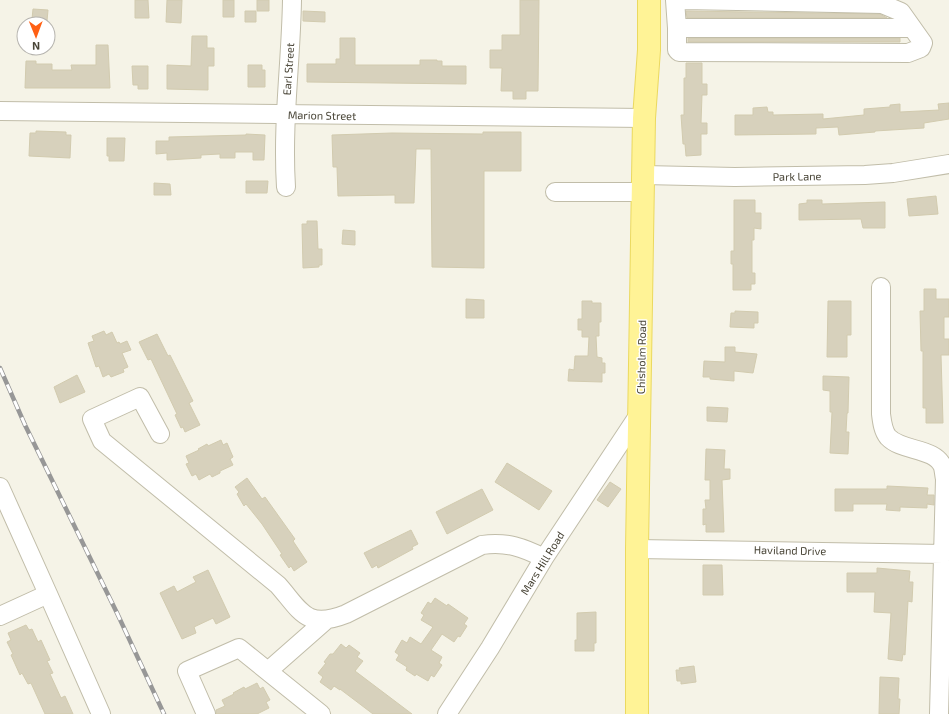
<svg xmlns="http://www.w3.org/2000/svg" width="949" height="714" font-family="'Exo 2',sans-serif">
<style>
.building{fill:#d7d1bc;stroke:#d2cbaf}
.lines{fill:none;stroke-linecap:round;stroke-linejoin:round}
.minor-casing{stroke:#c1bda9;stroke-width:20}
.major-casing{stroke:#ebd95f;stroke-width:24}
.minor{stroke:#fff;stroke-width:18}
.major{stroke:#fff396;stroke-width:22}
.rail-casing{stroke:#979797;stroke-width:4.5}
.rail{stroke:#fff;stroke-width:3;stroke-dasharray:9;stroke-linecap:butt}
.labels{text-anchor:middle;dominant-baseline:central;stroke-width:3;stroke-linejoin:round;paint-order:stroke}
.street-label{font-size:11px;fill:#484436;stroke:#fff}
</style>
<rect width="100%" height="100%" fill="#f5f3e7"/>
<path class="building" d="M 135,0 L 148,0 L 149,18 L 135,18 Z
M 167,0 L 182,0 L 181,23 L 166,22 Z
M 223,0 L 234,0 L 234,17 L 223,17 Z
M 257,0 L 269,0 L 269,11 L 257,11 Z
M 520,0 L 539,0 L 538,91 L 526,91 L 526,99 L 513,99 L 513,91 L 501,91 L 502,68 L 490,68 L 490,50 L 502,50 L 502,35 L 520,35 Z
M 33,9 L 48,10 L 47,21 L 32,19 Z
M 245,11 L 256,11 L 256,22 L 245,22 Z
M 303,11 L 325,12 L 325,22 L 303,21 Z
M 686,11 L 880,14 L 887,18 L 687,18 Z
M 192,36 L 207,36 L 207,48 L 214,48 L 214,66 L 208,66 L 208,90 L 167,89 L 167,65 L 191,66 Z
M 340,38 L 355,38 L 355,65 L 420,65 L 420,60 L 437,60 L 437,61 L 442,61 L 442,66 L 466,66 L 466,84 L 307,82 L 307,64 L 336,64 L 336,59 L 340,59 Z
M 688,38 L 900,38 L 900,42 L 688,42 Z
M 96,45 L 108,45 L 110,88 L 25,88 L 26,61 L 36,61 L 36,64 L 52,64 L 52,70 L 72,70 L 71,65 L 96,65 Z
M 686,63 L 702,63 L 702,84 L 707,84 L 707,95 L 702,95 L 701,123 L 707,123 L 707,134 L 701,134 L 701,155 L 686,156 L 685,144 L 683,144 L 681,115 L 684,115 L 684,78 L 686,78 Z
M 248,65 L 262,65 L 262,70 L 265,70 L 265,87 L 248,87 Z
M 132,66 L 148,66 L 148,89 L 138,89 L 138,85 L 133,85 Z
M 949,103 L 949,119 L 924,123 L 924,128 L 875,131 L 875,132 L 839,135 L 838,127 L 816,128 L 816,134 L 735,135 L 735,115 L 753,115 L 753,108 L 767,107 L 768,112 L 773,112 L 773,115 L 823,114 L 823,119 L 864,115 L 864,109 L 890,107 L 890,105 L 900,104 L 900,112 L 939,110 L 938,104 Z
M 36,131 L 66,132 L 66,135 L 71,135 L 70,158 L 29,156 L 30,133 L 36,133 Z
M 483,132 L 521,132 L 521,171 L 484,171 L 484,268 L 432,267 L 431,149 L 416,149 L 414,203 L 395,203 L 395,195 L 338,196 L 337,167 L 333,167 L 332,135 L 392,133 L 483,134 Z
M 246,134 L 265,135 L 264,160 L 253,160 L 253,152 L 235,152 L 235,158 L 220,158 L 220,154 L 201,155 L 201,158 L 167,160 L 167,153 L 156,154 L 156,141 L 169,141 L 169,137 L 246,135 Z
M 107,138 L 125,138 L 124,161 L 109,161 L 109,156 L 107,156 Z
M 246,181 L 268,181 L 267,193 L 246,193 Z
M 154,183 L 170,184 L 171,195 L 154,195 Z
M 936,196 L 938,214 L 909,216 L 907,199 Z
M 734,200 L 755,200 L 755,213 L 761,213 L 761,229 L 754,228 L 754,240 L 752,240 L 752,273 L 755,273 L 755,284 L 751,284 L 751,290 L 733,290 L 733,264 L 731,264 L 731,251 L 734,251 Z
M 807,200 L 822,200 L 822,204 L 885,202 L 885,228 L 863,228 L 861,219 L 799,220 L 799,204 L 807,203 Z
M 307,221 L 317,221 L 318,249 L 322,249 L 322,265 L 319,265 L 319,267 L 303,268 L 302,224 L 307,224 Z
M 343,230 L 355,231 L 355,245 L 342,244 Z
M 924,289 L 936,289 L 936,299 L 949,299 L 949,317 L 944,317 L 944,339 L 949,339 L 949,355 L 941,355 L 943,423 L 926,423 L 926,408 L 923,408 L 923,351 L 921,351 L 920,311 L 924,311 Z
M 466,299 L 484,300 L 484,318 L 466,318 Z
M 582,301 L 592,301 L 592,303 L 601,303 L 601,322 L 599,322 L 599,336 L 596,336 L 597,357 L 602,358 L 602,363 L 605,363 L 605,373 L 602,373 L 602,382 L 568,381 L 569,369 L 574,370 L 575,356 L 588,356 L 589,337 L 582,337 L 582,330 L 578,330 L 578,319 L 582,319 Z
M 828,301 L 851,301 L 851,335 L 847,335 L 847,357 L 827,357 Z
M 735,311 L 758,312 L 758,323 L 754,323 L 754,328 L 730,327 L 731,313 L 735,313 Z
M 104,331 L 106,335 L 112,332 L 117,343 L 119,342 L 120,344 L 127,341 L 131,350 L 122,353 L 128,367 L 123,369 L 124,372 L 111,377 L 109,374 L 103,377 L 99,366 L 96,367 L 88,343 L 94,341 L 92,336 Z
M 157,334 L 168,356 L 170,355 L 193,401 L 189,403 L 200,425 L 185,432 L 183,427 L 181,428 L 175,415 L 177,414 L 151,359 L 148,360 L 139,342 Z
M 725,347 L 735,347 L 735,352 L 757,354 L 753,373 L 734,371 L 734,381 L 710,379 L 710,377 L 703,377 L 704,361 L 725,362 Z
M 77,375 L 85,392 L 60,403 L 54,387 Z
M 823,376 L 849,377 L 848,413 L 847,413 L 846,432 L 849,432 L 848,454 L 830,453 L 832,412 L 830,412 L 830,391 L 823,390 Z
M 707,407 L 728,408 L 727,422 L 707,421 Z
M 221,440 L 223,445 L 227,443 L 233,457 L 230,459 L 233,465 L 220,471 L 220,473 L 212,477 L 210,474 L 199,480 L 196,474 L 192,476 L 186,464 L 189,463 L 186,456 L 199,450 L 198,449 L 207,444 L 208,446 Z
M 706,449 L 725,450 L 724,469 L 730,469 L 730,479 L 722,480 L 724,532 L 706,532 L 706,524 L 703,525 L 703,509 L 706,509 L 705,500 L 710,500 L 710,480 L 705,480 Z
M 507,463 L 552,491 L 539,510 L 495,482 Z
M 247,478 L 262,499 L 265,497 L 295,539 L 293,541 L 307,562 L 294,571 L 291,566 L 289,568 L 280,555 L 282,554 L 262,524 L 246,504 L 244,506 L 237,494 L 239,492 L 235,487 Z
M 610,482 L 621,489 L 608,507 L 597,500 Z
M 887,486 L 928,488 L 927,495 L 934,495 L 934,505 L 927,504 L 927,508 L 900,507 L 900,511 L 886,510 L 887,504 L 853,504 L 853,511 L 835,511 L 835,489 L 887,489 Z
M 482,489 L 493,510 L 447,534 L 436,512 Z
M 411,530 L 418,544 L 412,547 L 413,549 L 378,568 L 377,565 L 372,568 L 364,553 Z
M 703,565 L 722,565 L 723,595 L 703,595 Z
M 877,568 L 910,571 L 909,582 L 913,582 L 912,602 L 908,601 L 905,655 L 903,654 L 902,661 L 888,659 L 891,613 L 874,612 L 875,592 L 847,592 L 847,573 L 877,573 Z
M 208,570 L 230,617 L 216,624 L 213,618 L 211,619 L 194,627 L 196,633 L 182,639 L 160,593 L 174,586 L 177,592 L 196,582 L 193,577 Z
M 435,598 L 447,606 L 448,604 L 468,618 L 464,624 L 467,626 L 460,637 L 458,636 L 454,642 L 442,634 L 431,650 L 442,657 L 439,663 L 442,665 L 434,677 L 431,675 L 428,681 L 416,674 L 415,676 L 406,670 L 407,667 L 396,660 L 399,655 L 395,652 L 402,640 L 407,643 L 410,637 L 421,644 L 433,627 L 421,620 L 424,615 L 421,613 L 428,602 L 431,604 Z
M 596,612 L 596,643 L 594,643 L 594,651 L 575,651 L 575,640 L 577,640 L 577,613 Z
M 26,625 L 29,630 L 32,629 L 38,642 L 41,640 L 50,660 L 47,661 L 53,673 L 50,674 L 61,698 L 65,696 L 73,714 L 45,714 L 31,683 L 28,684 L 22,673 L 20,675 L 11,655 L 13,654 L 7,642 L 11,640 L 8,633 Z
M 341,644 L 346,648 L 349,645 L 360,653 L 357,657 L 363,661 L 355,671 L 412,714 L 373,714 L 340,689 L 340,690 L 334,686 L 331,690 L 320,682 L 323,677 L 318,673 L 326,663 L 324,662 L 330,654 L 333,654 Z
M 694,666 L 696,682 L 681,684 L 681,681 L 677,681 L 676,670 L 680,670 L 679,668 Z
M 880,677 L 899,678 L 898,699 L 900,699 L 899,714 L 879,714 Z
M 257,683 L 260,689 L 263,687 L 270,700 L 266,702 L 269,708 L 257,714 L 216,714 L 216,710 L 225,706 L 222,700 L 234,694 L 233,693 L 244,687 L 245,689 Z"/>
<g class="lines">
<g class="minor-casing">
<path id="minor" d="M 675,0 L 677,28 L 907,28 L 911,27
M 677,28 L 677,50 L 679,52 L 908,53 L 921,48 L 923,43 L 901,12 L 882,4 L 684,0
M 0,111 L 644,118
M 644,175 L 735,177 L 865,175 L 893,173 L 949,164
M 286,187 C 282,124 291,62 292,0
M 555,192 L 643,192
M 881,287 L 881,414 C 882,422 883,431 888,437 C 902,452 935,447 943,467 C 944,471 944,475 945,479 L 939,714
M 160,434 L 140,397 L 92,419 L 102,441 L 278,585 C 301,611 306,630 346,614 L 482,545 C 506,541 524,548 544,558
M 0,487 L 48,594 L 0,616
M 637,549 L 943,554
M 48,594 L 101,714
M 268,671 L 326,620
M 206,714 L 187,671 L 239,648 L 321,714
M 447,714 L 490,648 L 544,558 L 640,413"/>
</g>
<g class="major-casing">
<path id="major" d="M 637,714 L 637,549 L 644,118 L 649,50 L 649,0"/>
</g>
<use href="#minor" class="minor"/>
<use href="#major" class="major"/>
<g class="rail-casing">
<path id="rail" d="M 0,368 L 25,425 L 117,613 L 164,714"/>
</g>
<use href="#rail" class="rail"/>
</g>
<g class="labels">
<g class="street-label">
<text transform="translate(288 69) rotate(-86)">Earl Street</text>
<text transform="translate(322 115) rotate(1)">Marion Street</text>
<text transform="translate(797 176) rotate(-1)">Park Lane</text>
<text transform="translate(641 357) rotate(-89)">Chisholm Road</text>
<text transform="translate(790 550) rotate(1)">Haviland Drive</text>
<text transform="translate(542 563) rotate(-58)">Mars Hill Road</text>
</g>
</g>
<g transform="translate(36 36) rotate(179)"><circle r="19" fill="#ffffff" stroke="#b6b4af"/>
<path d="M0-3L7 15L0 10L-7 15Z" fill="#ff6014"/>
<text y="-6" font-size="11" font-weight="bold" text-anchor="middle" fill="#484436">N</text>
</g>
</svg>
